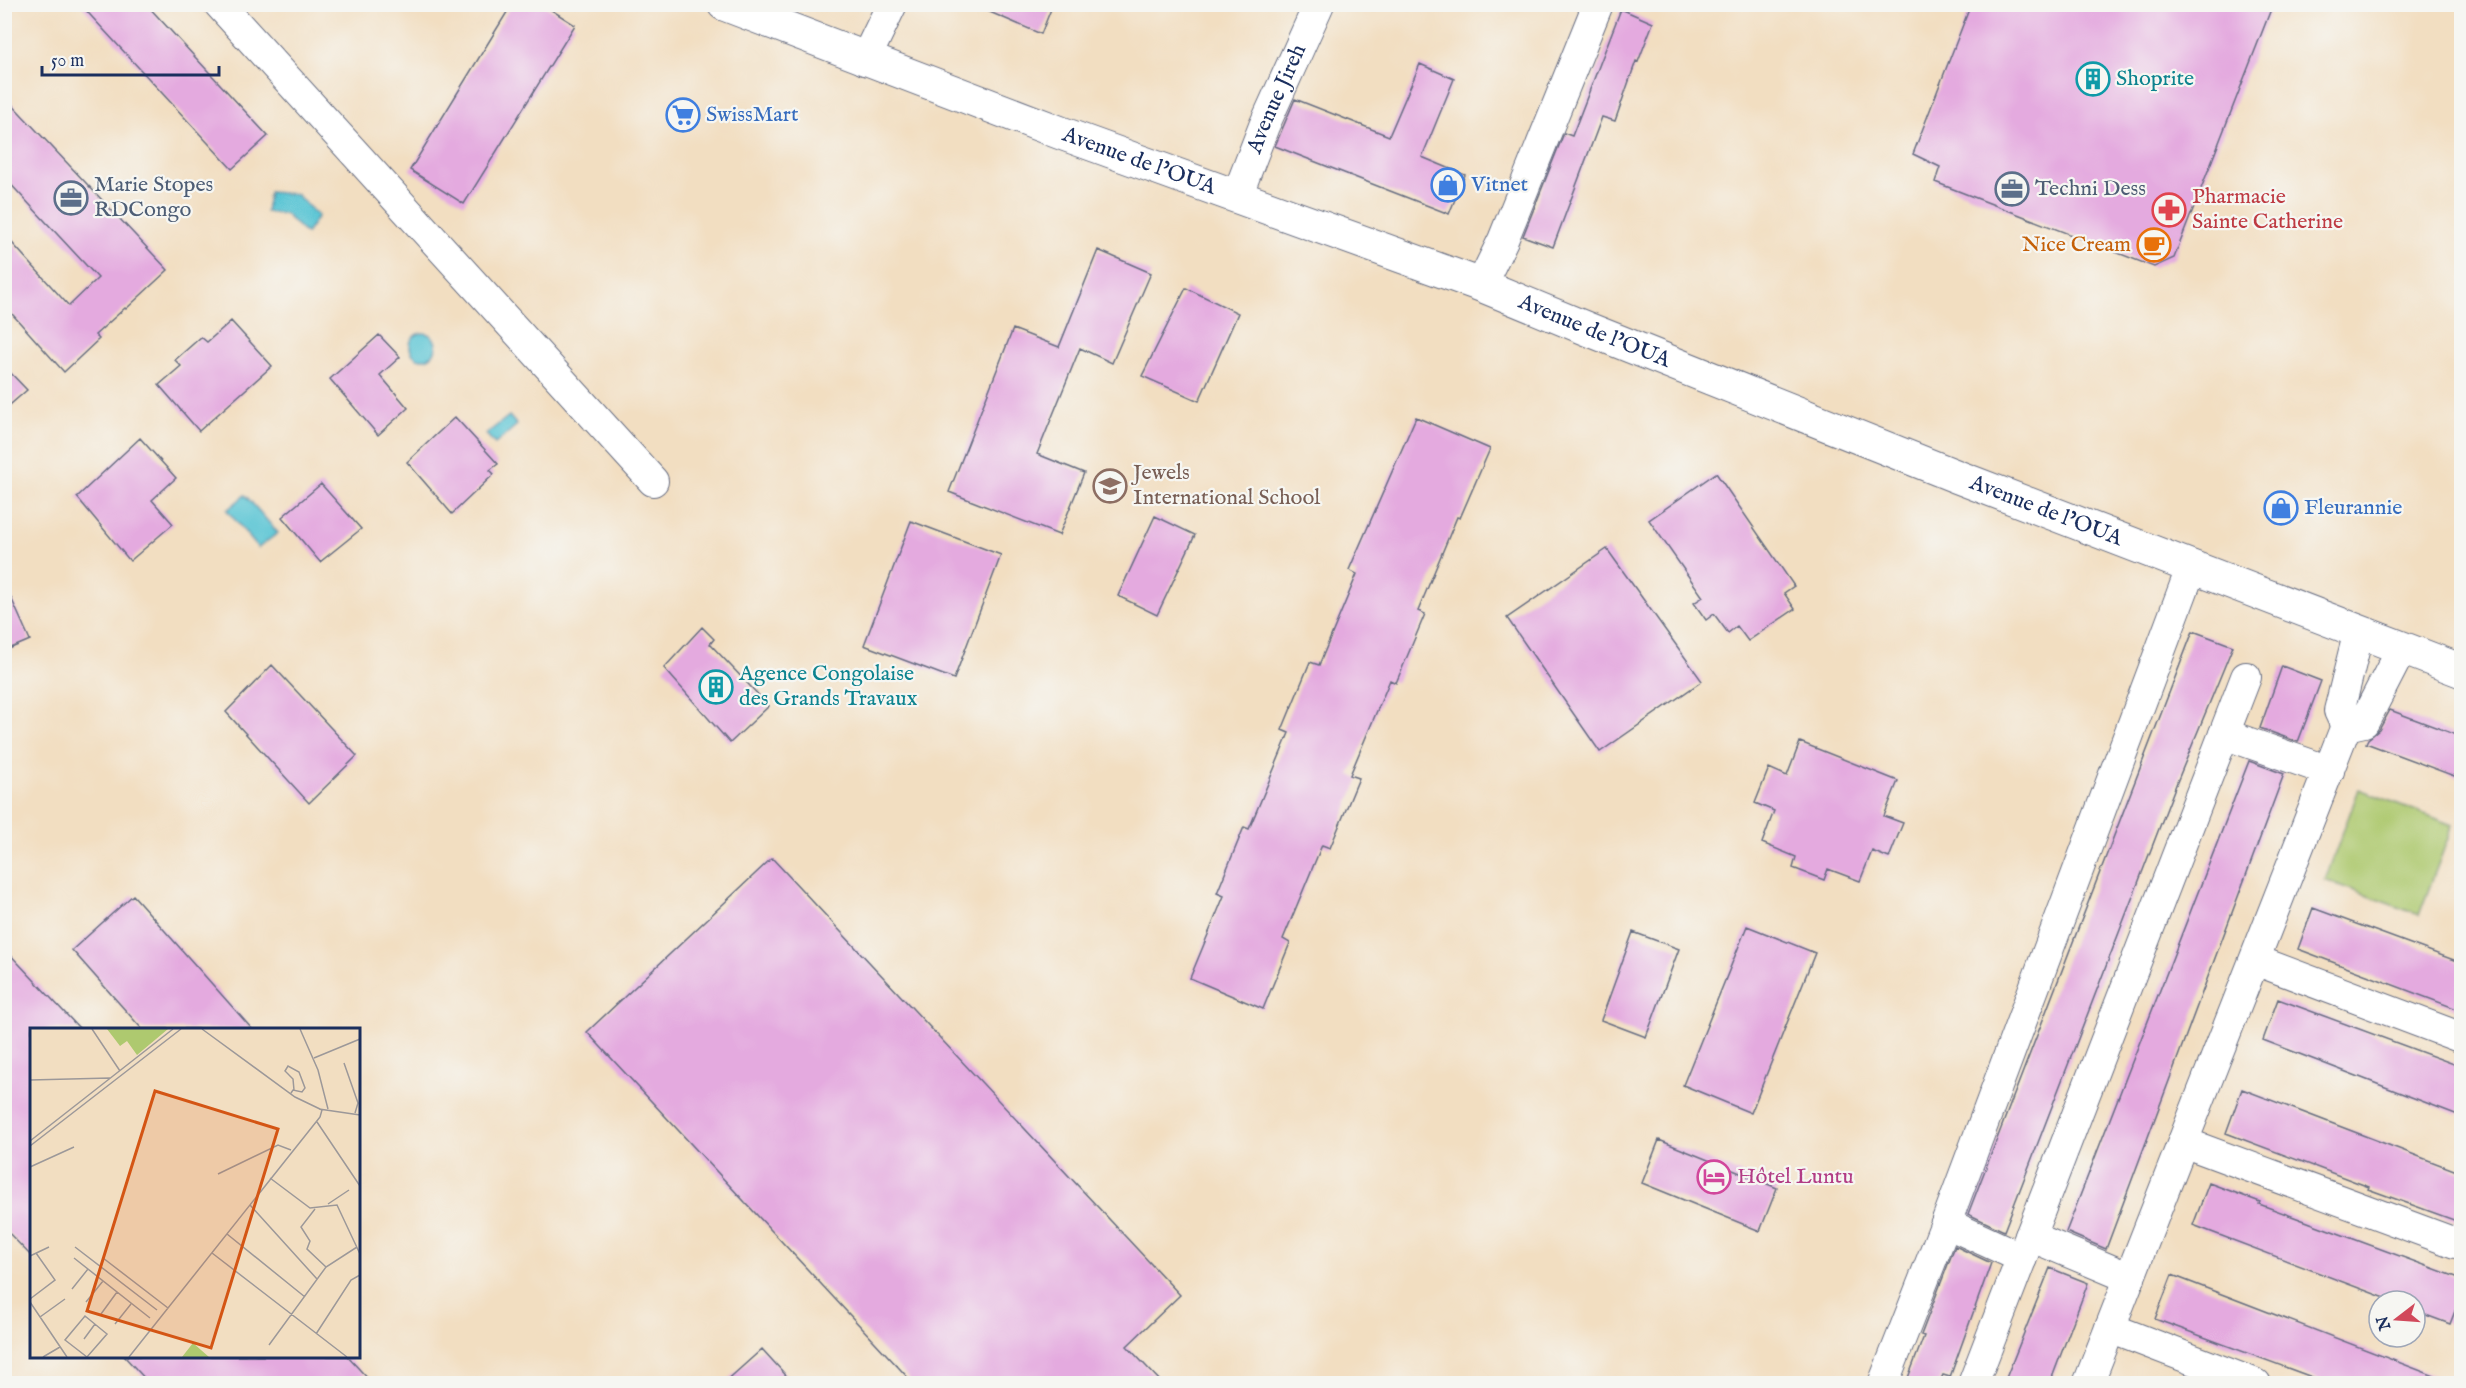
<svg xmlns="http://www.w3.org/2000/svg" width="2466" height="1388" font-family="'IM FELL English',serif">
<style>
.green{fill:#aec96f;stroke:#647c66;stroke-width:1.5}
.water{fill:#5ac5d4;stroke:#3a7a99;stroke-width:1.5}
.building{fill:#e4aadf}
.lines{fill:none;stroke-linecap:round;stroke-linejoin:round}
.minor-casing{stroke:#666c81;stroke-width:32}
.major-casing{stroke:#666c81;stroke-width:35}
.minor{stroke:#fff;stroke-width:30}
.major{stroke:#fff;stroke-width:33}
.labels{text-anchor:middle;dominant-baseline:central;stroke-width:4.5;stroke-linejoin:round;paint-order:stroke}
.culture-label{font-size:22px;fill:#0d838f;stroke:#f6f6f2;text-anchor:start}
.street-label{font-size:22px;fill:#1b2f5e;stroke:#f6f6f2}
.shop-label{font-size:22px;fill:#366cbe;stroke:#f6f6f2;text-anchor:start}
.service-label{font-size:22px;fill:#4e5e75;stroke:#f6f6f2;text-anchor:start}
.health-label{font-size:22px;fill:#be3a42;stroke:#f6f6f2;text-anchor:start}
.food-label{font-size:22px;fill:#c56008;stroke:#f6f6f2;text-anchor:end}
.education-label{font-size:22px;fill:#785e54;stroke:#f6f6f2;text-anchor:start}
.hotel-label{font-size:22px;fill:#b23c85;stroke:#f6f6f2;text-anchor:start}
.inset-road{fill:none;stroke:#9c9899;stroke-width:1.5}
.view{fill:#d45514;fill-opacity:0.15;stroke:#d45514;stroke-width:3}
.inset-edge{fill:none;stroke:#1b2f5e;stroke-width:3}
</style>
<rect width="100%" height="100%" fill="#f6f6f2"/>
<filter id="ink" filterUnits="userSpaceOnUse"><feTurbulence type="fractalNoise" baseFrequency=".0167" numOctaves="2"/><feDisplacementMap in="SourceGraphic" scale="12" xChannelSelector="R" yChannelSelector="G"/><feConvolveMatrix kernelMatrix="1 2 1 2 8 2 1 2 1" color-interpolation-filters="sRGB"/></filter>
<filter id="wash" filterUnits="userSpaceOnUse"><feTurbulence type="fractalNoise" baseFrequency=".008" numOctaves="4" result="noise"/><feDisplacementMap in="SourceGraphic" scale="24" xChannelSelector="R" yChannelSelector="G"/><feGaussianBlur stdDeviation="1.35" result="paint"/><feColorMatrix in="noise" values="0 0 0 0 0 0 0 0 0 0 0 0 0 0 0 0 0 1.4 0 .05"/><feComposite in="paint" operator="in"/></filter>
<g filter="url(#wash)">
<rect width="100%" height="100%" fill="#f2dec1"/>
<path class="green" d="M 2359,789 L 2453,825 L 2419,915 L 2325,880 Z"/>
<path class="water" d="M 269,192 L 296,194 L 318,216 L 306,234 L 285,214 L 266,212 Z
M410 346a13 13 0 1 1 26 0a13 13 0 1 1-26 0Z
M 509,416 L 517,425 L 495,444 L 486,434 Z
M 245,495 L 278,533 L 258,548 L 227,510 Z"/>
<g id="blocks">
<path class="building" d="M 80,4 L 146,4 L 268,136 L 232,169 Z
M 512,4 L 542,4 L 575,25 L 464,204 L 410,170 Z
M 971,4 L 1053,4 L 1041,34 Z
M 1971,4 L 2273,4 L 2174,258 L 2154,267 L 1935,182 L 1940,167 L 1913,154 Z
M 1621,9 L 1653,23 L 1638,62 L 1636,61 L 1615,121 L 1602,117 L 1553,247 L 1523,236 L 1564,133 L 1572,136 Z
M 1420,64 L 1454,79 L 1422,157 L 1465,175 L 1449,214 L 1275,146 L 1295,99 L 1389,136 Z
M 4,96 L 168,270 L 126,309 L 125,308 L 95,335 L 99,339 L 64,372 L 4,305 L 4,234 L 69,306 L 98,278 L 4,177 Z
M 1098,250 L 1151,273 L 1112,363 L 1080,348 L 1037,454 L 1084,473 L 1059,535 L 949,492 L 1013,329 L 1059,347 Z
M 1186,288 L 1238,313 L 1199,401 L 1142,376 Z
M 231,321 L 272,366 L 199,431 L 159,385 L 181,366 L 175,360 L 201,337 L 207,342 Z
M 379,335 L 400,357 L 380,375 L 408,408 L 378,435 L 330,379 Z
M 4,366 L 27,390 L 4,410 Z
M 455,417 L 498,464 L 490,470 L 494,474 L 452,514 L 407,462 Z
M 1416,417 L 1490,449 L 1460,518 L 1457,517 L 1418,611 L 1425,614 L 1396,683 L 1390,680 L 1350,775 L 1359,778 L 1330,848 L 1322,845 L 1283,939 L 1290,943 L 1263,1009 L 1190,978 L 1224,896 L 1217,893 L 1244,827 L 1249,829 L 1289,733 L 1282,730 L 1310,662 L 1319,665 L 1357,574 L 1349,570 Z
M 140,438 L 176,478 L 152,500 L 173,524 L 130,561 L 77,497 Z
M 1716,473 L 1794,586 L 1784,593 L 1795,609 L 1748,641 L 1737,626 L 1728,633 L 1714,614 L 1706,620 L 1694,603 L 1703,597 L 1649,520 Z
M 321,484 L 361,529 L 320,562 L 282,517 Z
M 1155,516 L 1195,535 L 1157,615 L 1118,596 Z
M 911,521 L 1001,555 L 954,679 L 864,645 Z
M 1607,549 L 1702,681 L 1600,752 L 1507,618 Z
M 4,582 L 30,640 L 4,651 Z
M 702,627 L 714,639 L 710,644 L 769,706 L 730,743 L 664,668 Z
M 2193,631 L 2233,646 L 2177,782 L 2004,1231 L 1968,1214 Z
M 272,665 L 357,756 L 309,803 L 226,712 Z
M 2282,666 L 2321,681 L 2298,742 L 2260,728 Z
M 2390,710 L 2462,737 L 2462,779 L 2366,743 L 2368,739 L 2379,730 Z
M 1800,742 L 1898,781 L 1884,816 L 1903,823 L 1889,858 L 1872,851 L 1860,881 L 1828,869 L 1824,880 L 1793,868 L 1796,857 L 1762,843 L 1774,811 L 1755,803 L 1769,768 L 1787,776 Z
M 2249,761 L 2284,774 L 2106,1249 L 2066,1232 Z
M 772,858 L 1180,1295 L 1127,1346 L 1162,1383 L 913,1383 L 587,1032 Z
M 133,895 L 252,1029 L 142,1029 L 72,950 Z
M 2313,908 L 2462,963 L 2462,1011 L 2298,949 Z
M 1747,926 L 1815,953 L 1751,1113 L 1683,1085 Z
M 1633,932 L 1679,949 L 1646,1037 L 1601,1020 Z
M 4,948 L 80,1029 L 32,1029 L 32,1257 L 4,1228 Z
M 2278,999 L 2462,1067 L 2462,1104 L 2458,1115 L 2263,1040 Z
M 2242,1089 L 2462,1173 L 2462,1223 L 2368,1189 L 2369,1187 L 2226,1133 Z
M 1659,1140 L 1777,1188 L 1760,1231 L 1642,1183 Z
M 2209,1183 L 2260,1202 L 2259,1204 L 2462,1279 L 2462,1293 L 2450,1324 L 2415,1311 L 2415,1301 L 2393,1301 L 2193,1225 Z
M 1955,1246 L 1991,1263 L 1950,1377 L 1943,1375 L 1939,1383 L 1906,1383 L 1924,1336 L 1921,1335 Z
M 2050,1268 L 2088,1283 L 2050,1383 L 2004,1383 Z
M 2172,1275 L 2450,1382 L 2450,1383 L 2328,1383 L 2155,1319 Z
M 762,1349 L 793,1383 L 724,1383 Z
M 124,1356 L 347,1356 L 372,1383 L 149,1383 Z"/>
</g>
</g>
<g filter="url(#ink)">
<use href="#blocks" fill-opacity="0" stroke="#666c81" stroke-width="1.5"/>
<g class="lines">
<g class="minor-casing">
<g id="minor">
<path d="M 219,4 L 653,481"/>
<path d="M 865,60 L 892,4"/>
<path id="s1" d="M 1237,196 L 1264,126 L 1319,4"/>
<path d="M 1481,285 L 1503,240 L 1598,4"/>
<path d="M 2359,631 L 2339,711 L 2346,726 L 2364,722 L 2402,648"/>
<path d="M 2224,734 L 2329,771"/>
<path d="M 2255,960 L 2462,1038"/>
<path d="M 2183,1142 L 2455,1243"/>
<path d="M 1946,1223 L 2022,1258"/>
<path d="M 2030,1236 L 2130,1278"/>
<path d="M 2110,1328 L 2256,1384"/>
<path d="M 1883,1384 L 1946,1223 L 2192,566"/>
<path d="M 1973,1384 L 2246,677"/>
<path d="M 2088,1384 L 2346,726"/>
</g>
</g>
<g class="major-casing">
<g id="major">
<path id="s2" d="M 724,4 L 1061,133 L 1481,285 L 1590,330 L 1958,477 L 2462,671"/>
</g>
</g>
<use href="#minor" class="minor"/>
<use href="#major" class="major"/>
</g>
</g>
<defs>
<g id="building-ring" transform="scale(1.725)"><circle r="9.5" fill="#f6f6f2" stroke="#0f9aa8" stroke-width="1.5"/><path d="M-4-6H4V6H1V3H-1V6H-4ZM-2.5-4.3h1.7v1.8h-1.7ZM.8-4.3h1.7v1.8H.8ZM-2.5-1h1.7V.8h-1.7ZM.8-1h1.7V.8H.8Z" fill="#0f9aa8"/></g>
<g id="supermarket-ring" transform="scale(1.725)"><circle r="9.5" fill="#f6f6f2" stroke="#3f7fe0" stroke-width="1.5"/><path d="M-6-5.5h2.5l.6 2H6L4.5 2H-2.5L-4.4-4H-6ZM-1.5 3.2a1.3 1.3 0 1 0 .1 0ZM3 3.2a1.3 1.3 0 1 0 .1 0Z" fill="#3f7fe0"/></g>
<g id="shop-ring" transform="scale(1.725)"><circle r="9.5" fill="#f6f6f2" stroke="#3f7fe0" stroke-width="1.5"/><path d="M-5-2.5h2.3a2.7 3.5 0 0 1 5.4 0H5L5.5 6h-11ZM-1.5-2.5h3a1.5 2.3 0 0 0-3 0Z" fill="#3f7fe0"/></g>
<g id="office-ring" transform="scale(1.725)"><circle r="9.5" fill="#f6f6f2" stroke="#5c6f8a" stroke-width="1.5"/><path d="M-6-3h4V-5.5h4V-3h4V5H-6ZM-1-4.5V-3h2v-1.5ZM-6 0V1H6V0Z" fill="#5c6f8a"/></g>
<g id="pharmacy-ring" transform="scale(1.725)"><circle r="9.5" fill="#f6f6f2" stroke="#e0444e" stroke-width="1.5"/><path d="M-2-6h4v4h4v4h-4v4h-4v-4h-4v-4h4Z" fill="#e0444e"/></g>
<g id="cafe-ring" transform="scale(1.725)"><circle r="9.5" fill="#f6f6f2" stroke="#e8710a" stroke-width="1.5"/><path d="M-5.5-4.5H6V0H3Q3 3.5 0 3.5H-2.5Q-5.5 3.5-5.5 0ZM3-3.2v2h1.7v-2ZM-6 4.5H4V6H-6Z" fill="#e8710a"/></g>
<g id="school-ring" transform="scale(1.725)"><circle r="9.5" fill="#f6f6f2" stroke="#8d6e63" stroke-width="1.5"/><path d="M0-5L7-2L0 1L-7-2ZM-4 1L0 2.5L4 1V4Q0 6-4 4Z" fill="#8d6e63"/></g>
<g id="hotel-ring" transform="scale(1.725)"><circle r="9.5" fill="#f6f6f2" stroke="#d1479c" stroke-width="1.5"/><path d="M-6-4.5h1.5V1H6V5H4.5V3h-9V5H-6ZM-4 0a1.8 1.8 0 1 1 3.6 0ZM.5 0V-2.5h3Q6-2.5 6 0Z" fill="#d1479c"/></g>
</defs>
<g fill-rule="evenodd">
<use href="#building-ring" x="2093" y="79"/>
<use href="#supermarket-ring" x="683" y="115"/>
<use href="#shop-ring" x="1448" y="185"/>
<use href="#office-ring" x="2012" y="189"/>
<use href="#office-ring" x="71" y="198"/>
<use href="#pharmacy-ring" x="2169" y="210"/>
<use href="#cafe-ring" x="2154" y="245"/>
<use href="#school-ring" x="1110" y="486"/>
<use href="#shop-ring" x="2281" y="508"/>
<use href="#building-ring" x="716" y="687"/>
<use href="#hotel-ring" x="1714" y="1177"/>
</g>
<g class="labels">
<g class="culture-label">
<text x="2116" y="79">Shoprite</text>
<text x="739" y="674">Agence Congolaise<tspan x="739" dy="25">des Grands Travaux</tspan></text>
</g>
<g class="street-label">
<text stroke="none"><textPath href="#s1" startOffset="105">Avenue Jireh</textPath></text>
<text stroke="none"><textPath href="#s2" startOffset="444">Avenue de l’OUA</textPath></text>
<text stroke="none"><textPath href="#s2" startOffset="930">Avenue de l’OUA</textPath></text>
<text stroke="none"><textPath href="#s2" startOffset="1416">Avenue de l’OUA</textPath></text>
</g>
<g class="shop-label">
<text x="706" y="115">SwissMart</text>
<text x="1471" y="185">Vitnet</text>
<text x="2304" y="508">Fleurannie</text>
</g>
<g class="service-label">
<text x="94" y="185">Marie Stopes<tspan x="94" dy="25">RDCongo</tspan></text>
<text x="2035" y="189">Techni Dess</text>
</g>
<g class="health-label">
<text x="2192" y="197">Pharmacie<tspan x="2192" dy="25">Sainte Catherine</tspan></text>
</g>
<g class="food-label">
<text x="2131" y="245">Nice Cream</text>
</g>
<g class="education-label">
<text x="1133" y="473">Jewels<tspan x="1133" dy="25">International School</tspan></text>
</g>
<g class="hotel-label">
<text x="1737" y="1177">Hôtel Luntu</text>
</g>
</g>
<g transform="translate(30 1028)">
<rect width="330" height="330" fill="#f2dec1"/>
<path d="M 77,1 L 138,1 L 107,27 L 97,13 L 90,18 ZM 163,315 L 179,329 L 152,329 Z" fill="#aec96f"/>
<path class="inset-road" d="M 62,1 L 90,43M 172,1 L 265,69 L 292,82 L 290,89M 270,1 L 288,42 L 298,81M 284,30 L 330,11M 314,35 L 328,75 L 325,85M 0,52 L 80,50M 261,65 L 263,62 L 272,64 L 275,60 L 269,44 L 258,38 L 255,43 L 263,51 L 264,62M 289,81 L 330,87M 287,94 L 330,158M 0,113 L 143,1M 0,118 L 151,1M 0,139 L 44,119M 188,146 L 248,117 L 261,122M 240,150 L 280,180 L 307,177 L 330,226M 298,176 L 319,162M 220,177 L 287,251M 285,181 L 271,199 L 280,213 L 277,221 L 296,239M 197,206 L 275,269M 45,219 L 127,282M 182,225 L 317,329M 0,228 L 19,219M 44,230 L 120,290M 73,230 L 138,280M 42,261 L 58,241M 0,271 L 25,252 L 6,225M 0,274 L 37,329M 56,274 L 73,253M 71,286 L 87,264M 55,288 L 77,306 L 57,329 L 35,312 ZM 10,289 L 35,271M 85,296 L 101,276M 286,306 L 321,252 L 330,247M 54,311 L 65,296M 239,317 L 296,239 L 327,219M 13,329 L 30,319M 99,329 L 290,89"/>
<path class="view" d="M 125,63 L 248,101 L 181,320 L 57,283 Z"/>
<rect width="330" height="330" class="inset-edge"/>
</g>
<rect width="2466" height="1388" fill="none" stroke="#f6f6f2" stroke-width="24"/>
<g transform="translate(2397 1319) rotate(253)"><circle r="28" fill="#f6f6f2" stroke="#9ea6b7" stroke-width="1.5"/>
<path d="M0-4.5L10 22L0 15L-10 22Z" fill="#d1495b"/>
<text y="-9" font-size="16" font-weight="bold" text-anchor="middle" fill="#1b2f5e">N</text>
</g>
<path d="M42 66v9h177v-9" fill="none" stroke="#1b2f5e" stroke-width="3"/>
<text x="51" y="66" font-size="18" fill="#1b2f5e" stroke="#f6f6f2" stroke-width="4.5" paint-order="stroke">50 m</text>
</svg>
